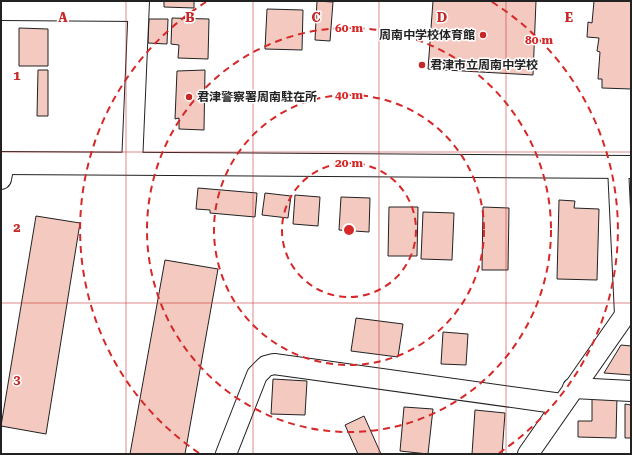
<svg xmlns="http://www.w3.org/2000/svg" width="632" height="455" font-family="'Roboto Serif','Noto Sans JP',serif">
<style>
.building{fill:#f3c9c0;stroke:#222}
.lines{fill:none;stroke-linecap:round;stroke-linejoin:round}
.street-casing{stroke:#222;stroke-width:22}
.secondary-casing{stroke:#222;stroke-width:24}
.street{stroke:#fff;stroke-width:20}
.secondary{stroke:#fff;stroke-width:22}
.grid{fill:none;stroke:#c62828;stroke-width:1;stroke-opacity:0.55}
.ring{fill:none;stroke:#d62828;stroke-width:2;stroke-dasharray:7 5}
.poi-dot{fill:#c62828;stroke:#fff;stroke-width:1.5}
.labels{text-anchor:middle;stroke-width:3;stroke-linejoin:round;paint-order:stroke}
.poi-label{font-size:12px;font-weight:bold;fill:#222;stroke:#fff;text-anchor:start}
.grid-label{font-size:13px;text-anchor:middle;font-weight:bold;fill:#c62828;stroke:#fff;stroke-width:3;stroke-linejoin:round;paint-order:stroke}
.centre{fill:#d62828;stroke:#fff;stroke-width:2}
.ring-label{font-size:12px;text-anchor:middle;font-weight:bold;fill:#d62828;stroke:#fff;stroke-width:3;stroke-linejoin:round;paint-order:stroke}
</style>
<rect width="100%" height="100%" fill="#fff"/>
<g class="building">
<path d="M164 1H194V8L164 7Z"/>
<path d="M317 1 333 2 330 41 315 40Z"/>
<path d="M433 1H536L533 75 428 69Z"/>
<path d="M594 1H631V89L602 88V79H598L600 52 597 51 599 38 587 37 588 22 592 23Z"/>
<path d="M267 9 303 10 302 50 265 49Z"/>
<path d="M172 18 209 19 208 59 178 58 179 45 171 44Z"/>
<path d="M149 19H168L167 44 148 43Z"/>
<path d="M19 28 48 29V66H19Z"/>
<path d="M38 70H48V116H37Z"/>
<path d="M205 70 204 130 179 129V118L175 119 177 71Z"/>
<path d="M198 188 257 193 255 217 210 213V210L196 209Z"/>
<path d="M265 193 291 196 288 218 262 215Z"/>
<path d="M295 195 320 197 318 226 293 224Z"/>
<path d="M341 197 370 198 369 232 339 230Z"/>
<path d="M559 200 575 201 574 208 599 209 597 280 557 279Z"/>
<path d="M389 207H418L417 256H388Z"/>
<path d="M483 207 509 208 508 270H482Z"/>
<path d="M423 212 454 213 452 260 421 259Z"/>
<path d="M36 216 80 223 46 434 1 426Z"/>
<path d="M165 260 218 269 185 454H130Z"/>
<path d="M356 318 403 324 398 357 351 351Z"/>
<path d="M443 332 468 334 466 365 441 364Z"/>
<path d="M621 345 631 346V375L604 373Z"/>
<path d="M273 379 307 381 305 415 271 414Z"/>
<path d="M592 395H617L616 438 578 437V421H592Z"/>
<path d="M625 404 631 405V438H625Z"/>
<path d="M404 407 433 409 428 454 400 451Z"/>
<path d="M475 410 505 413 502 454H472Z"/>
<path d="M364 416 381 454H358L345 425Z"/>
</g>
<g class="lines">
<defs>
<g id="street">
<path d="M1 10 138 11"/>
<path d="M132 164 139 1"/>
<path d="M1 179 4 163"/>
<path d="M573 388 631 391"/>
<path d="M226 454 257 375 266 366 274 364 562 404"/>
<path d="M528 454 625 315 618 167"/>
</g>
<path id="secondary" d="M1 163 631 167"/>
</defs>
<use href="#street" class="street-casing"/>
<use href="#secondary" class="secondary-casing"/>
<use href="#street" class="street"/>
<use href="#secondary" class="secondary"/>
</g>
<path class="grid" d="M126 1V454M253 1V454M379 1V454M506 1V454M1 152H631M1 303H631"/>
<g class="ring">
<circle cx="349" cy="230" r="67"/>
<circle cx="349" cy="230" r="135"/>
<circle cx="349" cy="230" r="202"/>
<path d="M199 453A269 269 0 0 1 206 2M492 2A269 269 0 0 1 499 453"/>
</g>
<g class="poi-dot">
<circle cx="483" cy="35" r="4"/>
<circle cx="422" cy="65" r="4"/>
<circle cx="189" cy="97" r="4"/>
</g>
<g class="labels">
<g class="poi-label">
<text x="475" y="39" text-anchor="end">周南中学校体育館</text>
<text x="430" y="69">君津市立周南中学校</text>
<text x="197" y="101">君津警察署周南駐在所</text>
</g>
</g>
<g class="grid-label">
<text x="63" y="22">A</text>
<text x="190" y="22">B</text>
<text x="316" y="22">C</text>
<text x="442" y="22">D</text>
<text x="569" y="22">E</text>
<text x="17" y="80">1</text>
<text x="17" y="232">2</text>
<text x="17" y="384">3</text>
</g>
<circle cx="349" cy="230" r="6" class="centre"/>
<g class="ring-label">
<text x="349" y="32">60 m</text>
<text x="539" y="44">80 m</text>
<text x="349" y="99">40 m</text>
<text x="349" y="167">20 m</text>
</g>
<rect width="632" height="455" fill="none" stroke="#222222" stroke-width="4"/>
</svg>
